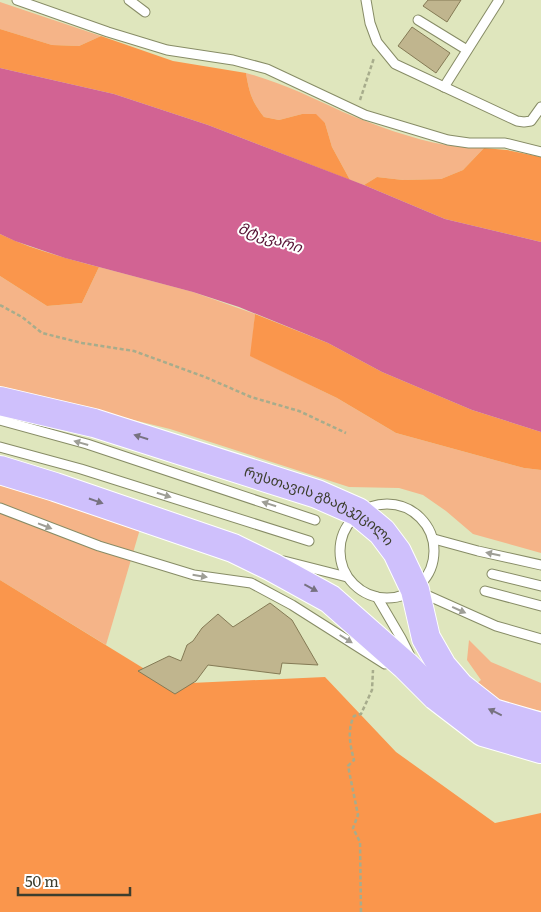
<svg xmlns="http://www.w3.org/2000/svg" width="541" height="912" font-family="Literata,'Noto Sans Georgian',serif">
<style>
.green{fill:#f5b488}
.forest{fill:#fa964c}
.water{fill:#d26393}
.building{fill:#c0b58e;stroke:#847a55}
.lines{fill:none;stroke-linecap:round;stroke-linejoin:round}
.service-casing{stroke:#878c66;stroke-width:11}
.trunk-casing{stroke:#fff;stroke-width:30}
.path{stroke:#a7ac8c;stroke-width:2.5;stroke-dasharray:4 2.5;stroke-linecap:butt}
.service{stroke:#fff;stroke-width:9}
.trunk{stroke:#cfc0fc;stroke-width:28}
.oneway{fill:#777280}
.oneway2{fill:#9e9e96}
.labels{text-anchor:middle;stroke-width:4;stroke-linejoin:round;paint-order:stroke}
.street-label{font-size:14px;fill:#3c3e2e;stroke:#fff}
.water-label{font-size:15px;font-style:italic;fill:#581235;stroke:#fff}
</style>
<rect width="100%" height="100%" fill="#dfe6bd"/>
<g class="green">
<path d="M0 2 101 36 79 46 52 45 0 29Z"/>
<path d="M246 73C280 82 311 97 343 112 374 125 412 139 446 145 458 147 471 147 484 148L463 170 441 179 403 180 377 177 364 185 350 180 332 147 325 123 302 114 279 120 264 117C252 102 249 92 246 73Z"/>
<path d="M99 267 193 292 255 314 251 356 337 398 396 433 524 468 541 470V553L473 534 446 511 423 495 399 488 349 487 170 429 0 387V276L47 306 82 303Z"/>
<path d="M0 484 140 529 106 645 0 580Z"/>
<path d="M469 640 491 662 541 683V711L503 703 475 685 481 680 467 660Z"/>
</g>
<g class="forest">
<path d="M0 29 52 45 79 46 101 36 173 61 246 73C249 92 252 102 264 117L279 120 302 114H316L325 123 332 147 350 180 208 125 114 94 0 68Z"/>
<path d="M484 148 507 150 541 157V242L445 219 364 185 377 177 403 180 441 179 463 170Z"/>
<path d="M0 234C31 249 65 258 99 267L82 303 47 306 0 276Z"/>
<path d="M255 314 328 343 382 372 472 410 541 432V470L524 468 396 433 337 398 250 356Z"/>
<path d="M0 580 169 684 325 677 396 752 495 823 541 813V912H0Z"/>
</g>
<path class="water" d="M0 68 114 94 208 125 364 185 445 219 541 242V432L472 410 382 372 328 343 239 307 193 292 65 258 15 241 0 234Z"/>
<g class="building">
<path d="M428 0H461L447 22 423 6Z"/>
<path d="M412 27 450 53 436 73 398 46Z"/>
<path d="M270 603 292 620 318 665 282 663 280 674 208 665 196 681 175 694 138 671 169 656 181 661 187 645 193 641 202 628 218 614 233 627Z"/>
</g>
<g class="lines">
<defs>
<g id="service">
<path d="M17 0 108 32 167 50 233 60 267 69 365 115 448 140 469 143H505L541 152"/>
<path d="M129 0 145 12"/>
<path d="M366 0 370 23 377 42 395 64 517 121 524 122 531 121 541 107"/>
<path d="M418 20 467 50"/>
<path d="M444 87 499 0"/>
<path d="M0 420 87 444 315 520"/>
<path d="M0 447 81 469 309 541"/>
<circle cx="387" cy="551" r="47"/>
<path d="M0 508 99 546 194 575 251 583 292 605 385 664"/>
<path d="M434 539 478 551 541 565"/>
<path d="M284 561 347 577"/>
<path d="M492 574 541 586"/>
<path d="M485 591 541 606"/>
<path d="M422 593 496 626 541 639"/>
<path d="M377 597 401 638 411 658"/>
</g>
<g id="trunk">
<path id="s1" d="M0 401 94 423 317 494 358 512 382 532 397 552 415 590 426 638 442 666 460 687 493 713 541 727"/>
<path d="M0 470 55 487 233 548 272 567 330 599 406 666 436 696 483 732 541 749"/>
</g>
</defs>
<use href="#service" class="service-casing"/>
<use href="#trunk" class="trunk-casing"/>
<g class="path">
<path d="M360 100 374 58"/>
<path d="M0 305 22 317 42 333 82 343 134 351 205 377 251 397 299 411 346 433"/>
<path d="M361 912 360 842 353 828 358 815 348 766 354 760C350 745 347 730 354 716L361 714 372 690 373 670"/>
</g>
<use href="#service" class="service"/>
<use href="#trunk" class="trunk"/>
</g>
<defs><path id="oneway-solid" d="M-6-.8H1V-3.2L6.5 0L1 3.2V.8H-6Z" transform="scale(1.25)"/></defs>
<g class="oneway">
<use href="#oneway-solid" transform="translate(141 437) rotate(-163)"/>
<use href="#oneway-solid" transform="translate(96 501) rotate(19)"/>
<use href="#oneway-solid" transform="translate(311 588) rotate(28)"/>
<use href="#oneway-solid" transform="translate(495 712) rotate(-154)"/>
</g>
<g class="oneway2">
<use href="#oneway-solid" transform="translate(81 443) rotate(-164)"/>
<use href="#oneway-solid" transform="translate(164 495) rotate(17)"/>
<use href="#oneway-solid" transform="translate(269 504) rotate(-162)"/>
<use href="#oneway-solid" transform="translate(45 526) rotate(21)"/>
<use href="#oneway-solid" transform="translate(493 554) rotate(-168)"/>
<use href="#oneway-solid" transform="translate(200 576) rotate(9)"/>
<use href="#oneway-solid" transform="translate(459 610) rotate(24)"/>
<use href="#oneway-solid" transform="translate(346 639) rotate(32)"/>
</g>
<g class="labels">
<g class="street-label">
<text dy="5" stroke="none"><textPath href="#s1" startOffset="338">რუსთავის გზატკეცილი</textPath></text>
</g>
<g class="water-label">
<text transform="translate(270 238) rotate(18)" y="5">მტკვარი</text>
</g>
</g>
<path d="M18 887v8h112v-8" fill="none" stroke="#3c3e2e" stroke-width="2.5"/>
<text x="25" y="887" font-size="15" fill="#3c3e2e" stroke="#ffffff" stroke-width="4" paint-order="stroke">50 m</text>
</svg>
